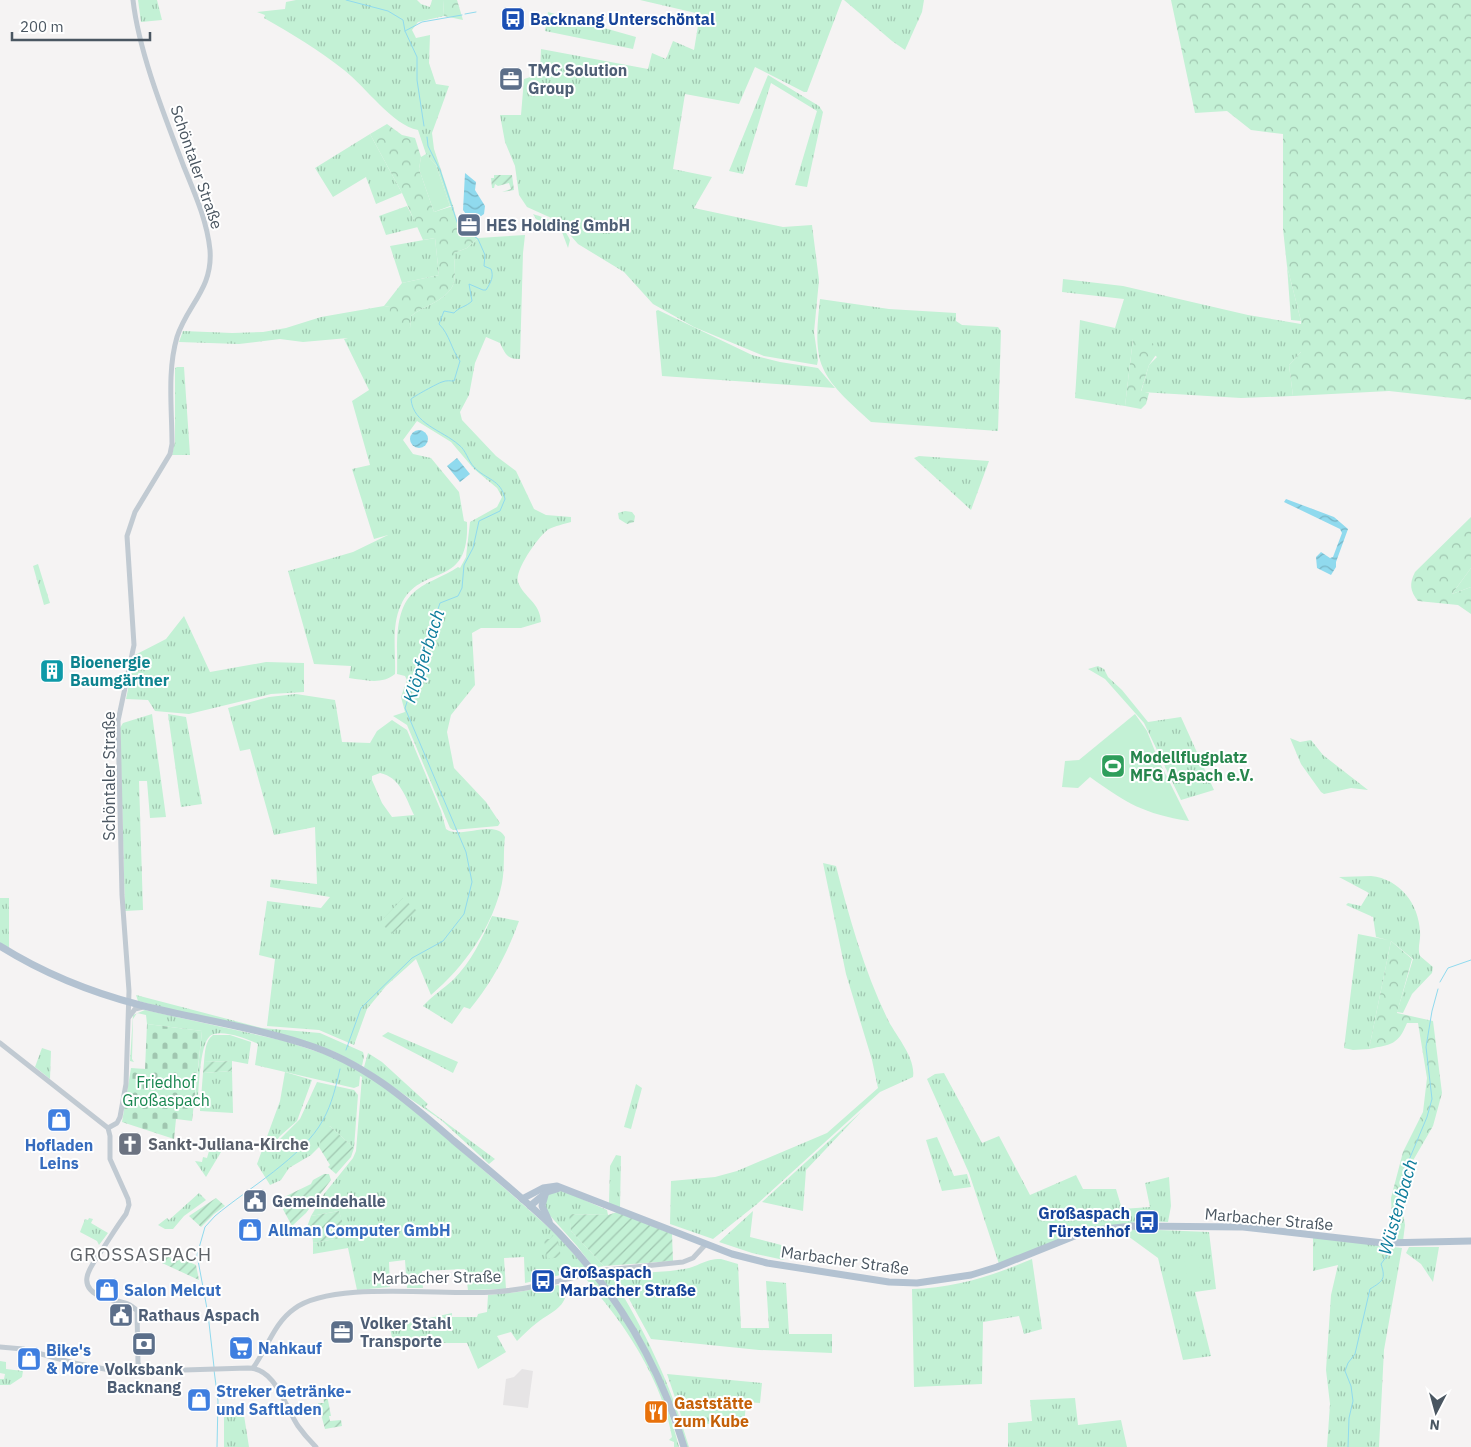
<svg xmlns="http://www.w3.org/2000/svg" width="1471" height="1447" font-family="'IBM Plex Sans',sans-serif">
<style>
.education{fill:#e6e4e5}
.grass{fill:url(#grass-tufts);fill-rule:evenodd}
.forest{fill:url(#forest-crowns)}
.cemetery{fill:url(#cemetery-stones)}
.garden{fill:url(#garden-furrows)}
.pitch{fill:#c3f1d5}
.water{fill:url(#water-waves)}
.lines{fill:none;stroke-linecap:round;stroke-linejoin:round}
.stream{stroke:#90daee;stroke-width:1}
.minor{stroke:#c1cad2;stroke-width:5}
.major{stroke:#b3c2d1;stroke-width:7}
.minor-bridge{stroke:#c1cad2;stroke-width:5}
.labels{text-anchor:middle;stroke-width:4;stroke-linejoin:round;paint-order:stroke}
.transit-label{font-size:16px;font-weight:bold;fill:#164399;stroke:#fff;text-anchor:start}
.service-label{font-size:16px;font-weight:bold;fill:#4e5e75;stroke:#fff;text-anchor:start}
.street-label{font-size:16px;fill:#4a5661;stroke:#fff}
.culture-label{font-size:16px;font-weight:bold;fill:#0d838f;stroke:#fff;text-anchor:start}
.leisure-label{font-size:16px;font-weight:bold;fill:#27864d;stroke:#fff;text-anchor:start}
.park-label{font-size:16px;fill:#17864f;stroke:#fff}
.worship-label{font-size:16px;font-weight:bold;fill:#5b616d;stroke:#fff;text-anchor:start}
.shop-label{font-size:16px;font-weight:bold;fill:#366cbe;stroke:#fff;text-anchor:start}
.food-label{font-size:16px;font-weight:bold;fill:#c56008;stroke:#fff;text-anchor:start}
.water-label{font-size:18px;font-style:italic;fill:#0c7c9b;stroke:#fff}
.quarter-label{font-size:19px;letter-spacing:1px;fill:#5f6368;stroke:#fff}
</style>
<defs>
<pattern id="grass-tufts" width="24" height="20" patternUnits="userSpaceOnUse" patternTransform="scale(1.25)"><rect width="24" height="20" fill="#c3f1d5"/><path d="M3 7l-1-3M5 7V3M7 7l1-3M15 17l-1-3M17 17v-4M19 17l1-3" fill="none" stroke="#a0c6b0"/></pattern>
<pattern id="forest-crowns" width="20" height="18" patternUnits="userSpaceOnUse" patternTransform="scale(1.25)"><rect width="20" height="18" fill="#c3f1d5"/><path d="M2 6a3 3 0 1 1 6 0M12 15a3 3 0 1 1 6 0" fill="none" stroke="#a0c6b0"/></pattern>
<pattern id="cemetery-stones" width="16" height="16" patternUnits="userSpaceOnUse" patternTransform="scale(1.25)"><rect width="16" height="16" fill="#c3f1d5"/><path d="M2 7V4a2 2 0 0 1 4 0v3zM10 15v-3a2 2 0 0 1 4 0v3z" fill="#a0c6b0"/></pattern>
<pattern id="garden-furrows" width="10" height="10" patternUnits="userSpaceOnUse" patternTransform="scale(1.25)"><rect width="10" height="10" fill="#c3f1d5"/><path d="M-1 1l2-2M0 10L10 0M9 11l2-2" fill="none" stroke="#a0c6b0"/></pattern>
<pattern id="water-waves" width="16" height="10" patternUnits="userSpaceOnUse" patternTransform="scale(1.25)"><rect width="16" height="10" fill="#90daee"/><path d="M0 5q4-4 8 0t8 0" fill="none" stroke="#78b4c4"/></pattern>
</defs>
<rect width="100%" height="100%" fill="#f5f3f3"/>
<path class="education" d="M522 1369 533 1371 528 1408 503 1405 506 1379 514 1377Z"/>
<g class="grass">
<path d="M138 0H157L162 20 141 22Z"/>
<path d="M296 0H417L421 4 430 7 432 0H443L444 16 418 22 412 30 416 38 430 35 429 63 436 84 449 86 432 133 434 149 453 206H450L436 165 426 154 418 130C392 125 366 87 344 70 319 50 292 34 264 18L265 15 257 12 285 9 286 2Z"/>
<path d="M640 0H842L807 92H804L755 67 739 104 685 94 673 169 712 177 694 208 783 227 812 225 819 280 814 332 818 360 817 365 764 356 694 327 653 304 624 272 578 244 558 221 527 207 519 195 515 166 505 142 500 115H521L524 79 540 74 541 49 648 69 652 53 666 59 673 41 694 50 700 14Z"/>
<path d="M844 0H924L922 12 905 50 892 41Z"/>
<path d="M548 12 636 37 633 49 545 31Z"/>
<path d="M768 75 819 106 823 112 807 187 795 185 817 111 771 83 743 174 729 171Z"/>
<path d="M370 134 402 193 376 204 366 177 333 197 315 168Z"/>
<path d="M407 206 418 227 386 235 379 216Z"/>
<path d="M533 214C548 219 563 223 570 240L568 248 562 232 536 219Z"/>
<path d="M525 235 523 253 520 359C507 360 505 353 500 343L486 337 475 363 469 395 460 412 462 420 496 456 516 471 534 509 546 515 571 517V522C564 524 555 526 549 529 539 535 514 571 518 582 524 598 540 602 541 622L521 628H481L472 633 475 685 451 715 447 732 454 768 486 802 500 823 498 826 453 830 450 828 407 725 393 716 405 712 401 697 407 680 405 676 397 674C398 650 393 615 411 595 423 582 444 577 458 567L460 568 466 557 470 522 497 507 502 497 497 488 474 469 451 442 417 421 403 440 413 454 431 458 459 492 464 521 467 522C470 591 421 562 401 605 391 626 396 652 395 674 382 685 365 680 349 678L351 666 314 664 288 571 353 552 388 535 374 539 352 469 370 465 352 401 369 390 344 339 348 338 303 342 280 339 239 344 179 342 183 331 232 333 263 332 286 328 321 317 384 306 390 307 410 328 411 316C424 306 450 299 454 282 456 273 454 262 454 253L467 248 478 238Z"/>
<path d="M435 238 439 275 402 283 390 246Z"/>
<path d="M1287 266 1301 321 1291 320Z"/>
<path d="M1063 279 1123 286 1248 315 1301 324V352L1289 365 1293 396 1241 398 1141 392 1149 365 1157 357 1133 339 1125 406 1075 398 1080 320 1115 328 1124 299 1062 292Z"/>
<path d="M820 299 889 309 956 313V321L962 325 998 327 1001 331 998 431 871 422C855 407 832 389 823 368 814 349 818 319 820 299Z"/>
<path d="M658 310 752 355 780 362 818 368 835 388 662 376 656 311Z"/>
<path d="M177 367H184L190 455H172L175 442V368Z"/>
<path d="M919 456 989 461 971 510 914 458Z"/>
<path d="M38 564 50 603 44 605 33 566Z"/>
<path d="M1471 568V587L1452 594Z"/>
<path d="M184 616 210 672 266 662 304 663V692L271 694 189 714 155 711 148 700 126 699 135 655 166 639Z"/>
<path d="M1098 666 1104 669 1108 677 1122 690 1148 722 1181 717 1214 790 1181 800 1144 723 1105 679 1088 669Z"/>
<path d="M296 694 335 700 342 742 370 743 377 731 392 720 407 730 441 811 446 829C459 840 496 818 505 837 503 852 505 868 502 883 493 927 464 967 431 995L416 959 386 986 367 1009 354 1045 319 1030 267 1026 275 959 259 955 267 901 321 908 330 897 270 887 271 879 317 884 315 827 274 835 250 749 240 751 228 708 269 697ZM380 773C400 777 406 798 414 815L392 817 382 803 372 780V776Z"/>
<path d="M152 714 166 817 150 818 147 781H139L143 910 125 911 120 728 123 723Z"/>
<path d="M168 714 186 717 202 804 181 807Z"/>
<path d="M1290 738 1300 742 1311 740 1323 755 1368 790 1351 788 1324 794 1321 792 1301 764Z"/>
<path d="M823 863 836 866C849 917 864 970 887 1018 895 1035 916 1057 913 1077L880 1092 757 1204 713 1239 670 1224 671 1181 715 1177 737 1171 827 1133 878 1088 872 1060 846 974Z"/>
<path d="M1371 876C1400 879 1419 904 1420 932 1421 940 1417 948 1420 956L1433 967 1432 973 1412 994 1403 1013 1397 1012 1413 959 1391 941 1369 1049 1353 1050 1344 1048 1358 934 1388 940 1376 937 1373 917 1346 905 1348 903 1361 906 1369 893 1339 877Z"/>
<path d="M0 898H9V948L0 943Z"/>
<path d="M492 916 519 921C507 954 492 982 470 1009L464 1007 452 1024 423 1006C432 996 443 989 453 980 471 962 482 939 492 916Z"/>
<path d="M136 995 262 1028 320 1033 363 1052 364 1056 362 1066 333 1051 138 1001Z"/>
<path d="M145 1010 285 1041 333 1057 366 1074 402 1100 510 1193 557 1235 587 1269 525 1283 524 1257 504 1258 506 1289 468 1290 465 1269 422 1271 423 1288H407L405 1260 389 1262 390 1287 357 1290 348 1248 313 1254V1243L346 1237 339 1211 311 1216 324 1194 353 1158 356 1151 362 1077 360 1076 359 1086 354 1088 255 1065 258 1044C249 1039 219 1028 210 1036 199 1045 199 1093 197 1108H194L202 1031 147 1024 146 1015 137 1013 133 1019 132 1059 134 1062 130 1061 133 1015Z"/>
<path d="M388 1032 458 1062 453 1073 382 1036Z"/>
<path d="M213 1035H230L251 1042 248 1064 232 1061 204 1062C205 1052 205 1041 213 1035Z"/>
<path d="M42 1048 51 1051 50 1079 35 1067Z"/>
<path d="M368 1053 382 1062 428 1104 425 1107 495 1159 489 1164 441 1120 364 1067Z"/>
<path d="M232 1071 233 1113 200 1111 203 1073Z"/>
<path d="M285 1072 312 1080 297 1121 280 1136 270 1149 300 1119 317 1082 354 1090 358 1095 354 1148 330 1126 319 1147 311 1155 289 1168 281 1180 270 1185 257 1164 280 1101Z"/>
<path d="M944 1073 982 1143 999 1136 1030 1195 1076 1175 1083 1189H1116L1122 1209 1150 1207 1145 1183 1169 1177 1171 1206 1168 1222 1144 1221 1087 1229 999 1264 969 1173 927 1079 935 1074Z"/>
<path d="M636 1084 642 1088 631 1129 624 1127Z"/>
<path d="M861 1112 806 1170 803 1211 762 1202Z"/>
<path d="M937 1137 954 1176 967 1174 971 1187 942 1191 926 1140Z"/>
<path d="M214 1149 221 1152 206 1177 195 1161 202 1162 203 1157 207 1158 209 1151 212 1152Z"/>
<path d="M616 1155 621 1156 620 1208 609 1203 610 1166Z"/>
<path d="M557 1190 566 1192 607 1210 608 1215 570 1214 571 1231 604 1266 594 1268 577 1246 545 1210 546 1196Z"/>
<path d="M199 1193 206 1200 184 1216 173 1229H165L158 1225 167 1218 169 1220Z"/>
<path d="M753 1211 750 1237 785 1246 784 1260 752 1253 719 1242Z"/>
<path d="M89 1218 93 1219 91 1223 108 1233 99 1245 97 1241 80 1232 85 1219 88 1220Z"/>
<path d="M1133 1229 1209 1232 1216 1289 1195 1292 1211 1356 1183 1360 1158 1258 1121 1231Z"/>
<path d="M1313 1237 1402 1248 1384 1350 1379 1447H1327L1330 1404 1326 1370 1331 1295 1338 1265 1313 1271Z"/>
<path d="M1409 1247H1439L1433 1282 1421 1264 1406 1253Z"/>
<path d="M721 1259 738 1264 741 1328H769L766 1281 786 1283 789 1334H832V1353L759 1350 651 1339 617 1277 618 1274C640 1272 662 1273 684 1269 699 1267 703 1259 721 1259Z"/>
<path d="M1032 1259 1042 1329 1024 1334 1019 1316 983 1322 982 1384 914 1387 912 1289C955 1288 992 1276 1032 1259Z"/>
<path d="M611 1275C646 1333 670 1382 689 1447H686C666 1385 640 1329 601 1277Z"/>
<path d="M595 1278C634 1327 664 1387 679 1447H674V1442L669 1440 672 1437C665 1394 639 1347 613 1313 605 1302 595 1291 587 1280Z"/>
<path d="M558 1285 567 1291C564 1309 551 1312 538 1322 530 1328 524 1334 517 1341L511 1332 497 1336 506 1352 478 1369 467 1343H425L394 1349 390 1327 452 1313V1317H477L478 1314 487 1312 488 1295 518 1292Z"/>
<path d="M0 1361 6 1362V1369L23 1371 22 1377 10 1385H0V1379H4L5 1374 0 1373Z"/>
<path d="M667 1374 762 1383 760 1403 746 1402 744 1428 683 1421Z"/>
<path d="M1075 1398 1078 1425 1121 1420 1127 1447H1008V1423L1032 1421 1030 1400Z"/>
<path d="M224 1409H243L249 1447H224Z"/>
</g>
<g class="forest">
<path d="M443 0H457L463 20 444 16Z"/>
<path d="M1171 0H1471V400L1389 391 1293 396 1289 365 1301 352V321L1287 266 1283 229V134L1251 130 1227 111 1195 113Z"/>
<path d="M387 124 402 135 415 138 421 157 419 169 434 212 453 206 458 224 478 238 467 248 454 253C454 262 456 273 454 282 450 299 424 306 411 316L410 328 389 323 390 307 384 306 402 283 439 275 435 238 423 240 402 193 370 134Z"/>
<path d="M1133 339H1147L1160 349 1149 365 1141 391 1149 393 1146 404 1141 409 1125 406Z"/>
<path d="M625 511 632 512 635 516 634 522 627 524 619 519 618 513Z"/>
<path d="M1471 517V568L1452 594 1471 587V614L1458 605 1418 601C1410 591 1409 584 1415 572Z"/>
<path d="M1391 941 1412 959 1397 1013 1433 1021 1442 1093 1433 1126 1411 1164 1401 1201 1405 1225 1403 1241H1389L1392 1219 1391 1198 1403 1152 1423 1112 1427 1078 1418 1023H1407C1398 1045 1392 1044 1369 1049Z"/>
</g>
<path class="cemetery" d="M147 1024 202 1031 192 1121 176 1119 174 1139 122 1122 131 1068 145 1069Z"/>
<g class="garden">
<path d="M494 175H512L514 190 502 192 511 189 509 183 498 186 495 184 494 188H492L491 178H494Z"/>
<path d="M403 898 417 911 392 934 380 922Z"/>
<path d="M232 1061V1071L203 1073 204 1062Z"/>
<path d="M330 1126 354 1148 351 1157 336 1174 328 1167 330 1165 319 1147 323 1132Z"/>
<path d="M324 1174H329L331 1180 306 1213 292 1226 278 1200 311 1184 313 1180Z"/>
<path d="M216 1198 225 1206 214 1214 201 1227 189 1216Z"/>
<path d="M339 1211 347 1237 313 1243 312 1229 307 1227 311 1216Z"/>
<path d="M617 1212 672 1234 673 1261 604 1266 571 1231 569 1214 608 1215Z"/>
<path d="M553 1235 558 1241 561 1257 547 1259 544 1239H550Z"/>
<path d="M162 1254 178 1261 180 1258 196 1265 199 1280 162 1263Z"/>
<path d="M323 1395H327L331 1416H329L330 1421 341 1420 342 1426 325 1429 318 1403H324Z"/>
</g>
<g class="pitch">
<path d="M426 154 436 165 450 206 434 212 419 169 421 157Z"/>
<path d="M1135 714 1147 731 1158 759 1189 821C1144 814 1126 803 1090 777L1078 788 1062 787 1065 761 1079 760Z"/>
<path d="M1198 1255 1202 1284 1188 1286 1184 1257Z"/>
</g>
<g class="water">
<path d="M465 173 476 182 475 190 485 206 484 214 477 219 474 215 472 216V218L468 217 463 210Z"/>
<circle cx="419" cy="439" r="9"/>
<path d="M457 458 470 474 460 482 447 466Z"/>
<path d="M1286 499 1334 517 1348 529 1336 562V567L1331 575 1317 568 1316 557 1321 552 1330 558 1333 557 1342 533 1340 529 1284 502Z"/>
</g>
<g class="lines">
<g class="stream">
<path d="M346 0 388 11 403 20 405 31 417 57V80L424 126"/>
<path d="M465 14 476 12"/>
<path d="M405 31 422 22 462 15"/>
<path d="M1440 982 1448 968 1471 960"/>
<path d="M346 1050 361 1008 412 958 443 941 464 914 472 882 466 852 405 708 440 603 458 596 462 588 464 565 473 548 479 521 500 511 505 499C501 479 486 480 474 467 468 461 466 450 459 445 442 430 413 424 411 399 413 397 438 383 442 382 446 380 451 381 454 381L460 361C451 349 450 335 439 324L444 311 454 313C459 307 466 307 472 301L469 284 483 290H486C491 282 494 277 491 269L484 266 485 255 478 239 458 225 440 170 428 146 427 137"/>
<path d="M1392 1241 1398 1196 1409 1160 1427 1117 1432 1099 1426 1047 1432 1011 1438 989"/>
<path d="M214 1367 208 1314 197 1255 205 1227 215 1216C247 1189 303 1157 323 1120 332 1104 336 1086 340 1069"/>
<path d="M214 1370 218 1401 217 1447"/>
<path d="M1348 1447 1349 1418 1353 1401 1351 1386 1345 1371 1348 1363 1355 1354 1370 1289C1383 1281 1386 1279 1381 1264L1389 1253 1391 1245"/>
</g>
<g class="minor">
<path d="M129 1017 135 1009 143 1007"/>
<path d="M0 1043 108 1128 110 1136V1159L128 1199 129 1205 126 1214C117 1226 110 1238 102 1250 91 1266 74 1286 102 1297 114 1302 128 1300 137 1311L138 1363 141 1371"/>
<path d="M108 1128 117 1123 120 1117 126 1084 129 991 122 895 118 721 134 645 127 536 135 512 170 454 172 444C172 409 167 371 177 337 187 305 213 289 210 250 207 221 195 194 184 167 165 117 139 53 133 0"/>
<path d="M606 1270 683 1262 693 1258 706 1244"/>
<path d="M0 1347 23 1349 74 1363 120 1372 248 1368C276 1368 285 1407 298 1426 303 1433 309 1440 316 1447"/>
<path d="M253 1368C267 1349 274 1323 294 1309 332 1280 444 1296 493 1292 524 1290 554 1283 583 1275"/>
</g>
<g class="major">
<path d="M0 946C43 973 90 992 140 1005 194 1019 251 1026 305 1044 364 1062 409 1102 454 1141 490 1171 526 1200 559 1233 617 1293 660 1366 684 1447"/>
<path d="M545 1195 542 1206 549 1221"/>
<path d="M522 1199 543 1188 557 1186 732 1254 767 1263 889 1282 917 1283 971 1275 997 1267 1087 1231 1132 1226 1243 1227 1383 1243 1471 1241"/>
<path d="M530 1206 547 1192 557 1189"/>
</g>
<path class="minor-bridge" d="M583 1275 606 1270"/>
</g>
<defs>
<symbol id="bus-square" viewBox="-11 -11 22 22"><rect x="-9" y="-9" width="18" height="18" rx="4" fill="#1a4fb4" stroke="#fff"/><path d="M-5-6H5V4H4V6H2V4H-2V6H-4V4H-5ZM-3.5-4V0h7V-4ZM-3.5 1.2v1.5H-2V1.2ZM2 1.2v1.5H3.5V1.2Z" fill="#fff"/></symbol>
<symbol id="office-square" viewBox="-11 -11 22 22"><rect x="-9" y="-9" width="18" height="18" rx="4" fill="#5c6f8a" stroke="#fff"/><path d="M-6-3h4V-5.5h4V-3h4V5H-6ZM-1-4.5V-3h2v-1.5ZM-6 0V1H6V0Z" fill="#fff"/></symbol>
<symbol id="building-square" viewBox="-11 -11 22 22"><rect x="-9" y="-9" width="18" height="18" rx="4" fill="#0f9aa8" stroke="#fff"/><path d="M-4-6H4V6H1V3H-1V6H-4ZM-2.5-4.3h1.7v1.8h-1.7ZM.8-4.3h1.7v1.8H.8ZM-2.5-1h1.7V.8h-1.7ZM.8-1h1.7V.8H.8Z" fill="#fff"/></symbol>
<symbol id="stadium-square" viewBox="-11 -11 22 22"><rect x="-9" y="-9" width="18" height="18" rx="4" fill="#2e9e5b" stroke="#fff"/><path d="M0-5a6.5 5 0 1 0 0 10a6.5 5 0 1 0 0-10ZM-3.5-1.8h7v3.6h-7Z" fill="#fff"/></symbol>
<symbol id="shop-square" viewBox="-11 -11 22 22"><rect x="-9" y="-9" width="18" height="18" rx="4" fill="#3f7fe0" stroke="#fff"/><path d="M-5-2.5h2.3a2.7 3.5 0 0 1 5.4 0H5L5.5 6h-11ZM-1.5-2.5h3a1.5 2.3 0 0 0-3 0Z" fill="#fff"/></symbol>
<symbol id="church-square" viewBox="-11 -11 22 22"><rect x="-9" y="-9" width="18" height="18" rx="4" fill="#6b7280" stroke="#fff"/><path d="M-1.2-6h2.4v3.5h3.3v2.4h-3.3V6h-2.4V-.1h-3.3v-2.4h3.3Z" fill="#fff"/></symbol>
<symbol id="civic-square" viewBox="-11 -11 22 22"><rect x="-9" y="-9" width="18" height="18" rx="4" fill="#5c6f8a" stroke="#fff"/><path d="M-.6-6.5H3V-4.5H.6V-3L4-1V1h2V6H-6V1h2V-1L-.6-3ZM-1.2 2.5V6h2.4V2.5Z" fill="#fff"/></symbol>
<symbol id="bank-square" viewBox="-11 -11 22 22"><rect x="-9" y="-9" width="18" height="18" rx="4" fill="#5c6f8a" stroke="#fff"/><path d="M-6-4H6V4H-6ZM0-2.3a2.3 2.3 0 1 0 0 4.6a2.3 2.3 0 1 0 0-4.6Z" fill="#fff"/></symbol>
<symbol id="supermarket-square" viewBox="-11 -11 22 22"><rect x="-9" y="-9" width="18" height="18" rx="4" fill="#3f7fe0" stroke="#fff"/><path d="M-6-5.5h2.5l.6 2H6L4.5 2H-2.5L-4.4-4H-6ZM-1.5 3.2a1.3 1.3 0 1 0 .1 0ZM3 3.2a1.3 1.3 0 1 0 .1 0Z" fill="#fff"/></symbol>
<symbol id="restaurant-square" viewBox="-11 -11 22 22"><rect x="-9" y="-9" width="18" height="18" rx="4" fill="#e8710a" stroke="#fff"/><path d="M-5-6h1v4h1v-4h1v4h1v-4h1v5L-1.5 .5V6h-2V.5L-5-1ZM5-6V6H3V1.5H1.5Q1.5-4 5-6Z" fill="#fff"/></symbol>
</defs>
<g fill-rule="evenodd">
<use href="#bus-square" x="499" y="5" width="28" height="28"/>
<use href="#office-square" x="497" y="65" width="28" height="28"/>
<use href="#office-square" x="455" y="211" width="28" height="28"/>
<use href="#building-square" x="38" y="657" width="28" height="28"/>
<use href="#stadium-square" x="1099" y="752" width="28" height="28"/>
<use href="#shop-square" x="45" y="1106" width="28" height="28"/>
<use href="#church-square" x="116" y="1130" width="28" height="28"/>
<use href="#civic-square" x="241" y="1187" width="28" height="28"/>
<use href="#bus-square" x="1133" y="1208" width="28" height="28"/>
<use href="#shop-square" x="236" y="1216" width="28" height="28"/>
<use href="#bus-square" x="529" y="1267" width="28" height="28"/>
<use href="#shop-square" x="93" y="1276" width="28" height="28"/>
<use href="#civic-square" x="107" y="1301" width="28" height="28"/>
<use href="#office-square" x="328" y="1318" width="28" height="28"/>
<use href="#bank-square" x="130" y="1330" width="28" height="28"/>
<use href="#supermarket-square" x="227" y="1334" width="28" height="28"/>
<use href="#shop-square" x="15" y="1345" width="28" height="28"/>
<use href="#shop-square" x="185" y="1386" width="28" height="28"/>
<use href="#restaurant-square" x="642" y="1398" width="28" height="28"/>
</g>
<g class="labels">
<g class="transit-label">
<text x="530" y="25">Backnang Unterschöntal</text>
<text x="1130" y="1219" text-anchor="end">Großaspach<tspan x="1130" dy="18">Fürstenhof</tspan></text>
<text x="560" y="1278">Großaspach<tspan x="560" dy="18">Marbacher Straße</tspan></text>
</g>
<g class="service-label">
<text x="528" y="76">TMC Solution<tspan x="528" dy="18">Group</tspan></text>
<text x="486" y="231">HES Holding GmbH</text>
<text x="272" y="1207">Gemeindehalle</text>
<text x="138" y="1321">Rathaus Aspach</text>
<text x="360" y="1329">Volker Stahl<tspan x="360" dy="18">Transporte</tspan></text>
<text x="144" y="1375" text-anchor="middle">Volksbank<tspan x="144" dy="18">Backnang</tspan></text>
</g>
<g class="street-label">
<text transform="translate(197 167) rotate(71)" y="6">Schöntaler Straße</text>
<text transform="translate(109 776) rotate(-90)" y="6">Schöntaler Straße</text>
<text transform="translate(1269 1219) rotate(5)" y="6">Marbacher Straße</text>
<text transform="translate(845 1260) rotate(8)" y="6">Marbacher Straße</text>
<text transform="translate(437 1277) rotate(-1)" y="6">Marbacher Straße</text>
</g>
<g class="culture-label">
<text x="70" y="668">Bioenergie<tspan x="70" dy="18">Baumgärtner</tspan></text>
</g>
<g class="leisure-label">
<text x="1130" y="763">Modellflugplatz<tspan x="1130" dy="18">MFG Aspach e.V.</tspan></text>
</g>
<g class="park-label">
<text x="166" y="1088">Friedhof<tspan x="166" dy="18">Großaspach</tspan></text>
</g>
<g class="worship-label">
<text x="148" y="1150">Sankt-Juliana-Kirche</text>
</g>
<g class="shop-label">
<text x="59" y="1151" text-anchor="middle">Hofladen<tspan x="59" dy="18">Leins</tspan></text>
<text x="268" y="1236">Allman Computer GmbH</text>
<text x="124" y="1296">Salon Melcut</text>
<text x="258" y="1354">Nahkauf</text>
<text x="46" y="1356">Bike's<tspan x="46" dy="18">&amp; More</tspan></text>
<text x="216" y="1397">Streker Getränke-<tspan x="216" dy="18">und Saftladen</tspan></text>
</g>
<g class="food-label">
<text x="674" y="1409">Gaststätte<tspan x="674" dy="18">zum Kube</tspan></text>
</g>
<g class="water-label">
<text transform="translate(424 656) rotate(-72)" y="6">Klöpferbach</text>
<text transform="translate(1398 1207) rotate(-74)" y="6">Wüstenbach</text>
</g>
<g class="quarter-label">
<text x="141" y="1261">GROSSASPACH</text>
</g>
</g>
<g transform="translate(1436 1412) rotate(186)" stroke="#ffffff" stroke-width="4" paint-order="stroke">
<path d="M0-4L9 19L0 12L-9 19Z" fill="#4a5661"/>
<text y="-8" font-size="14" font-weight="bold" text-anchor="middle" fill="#4a5661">N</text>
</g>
<path d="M12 32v8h138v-8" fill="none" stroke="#4a5661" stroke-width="2.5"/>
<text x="20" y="32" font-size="15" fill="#4a5661" stroke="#ffffff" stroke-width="4" paint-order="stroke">200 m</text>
</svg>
